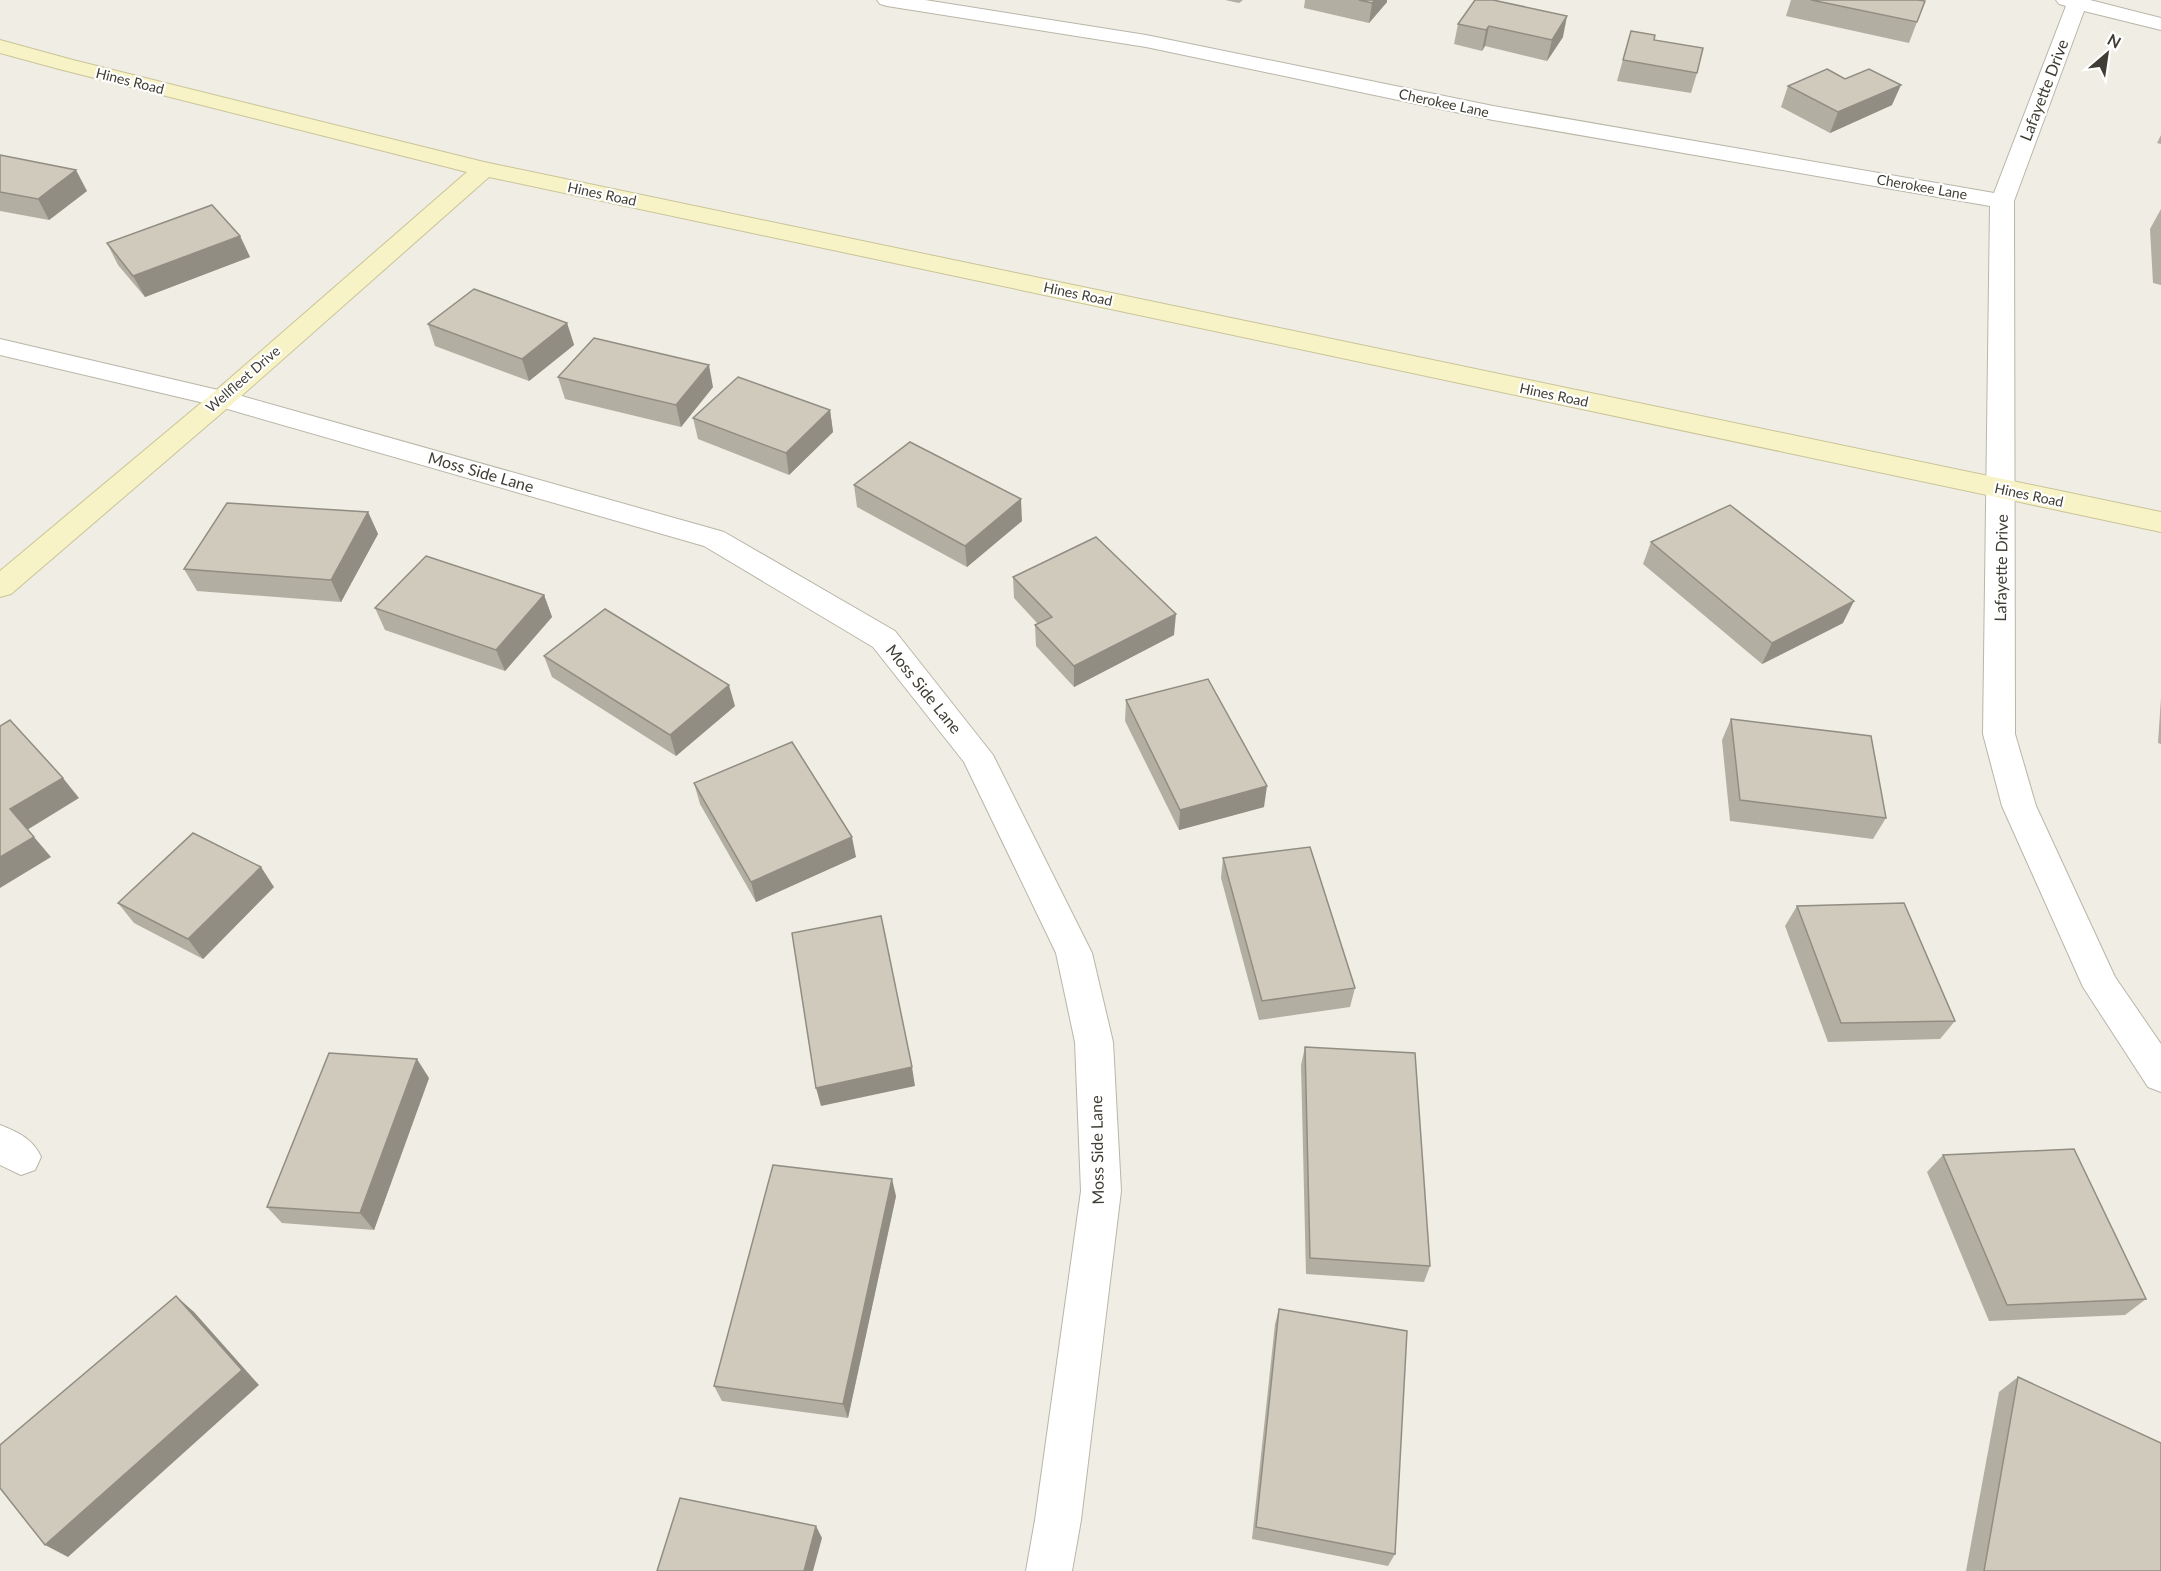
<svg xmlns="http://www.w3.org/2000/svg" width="2161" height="1571" font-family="Lato,sans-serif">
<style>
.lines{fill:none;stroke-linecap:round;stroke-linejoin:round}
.street-casing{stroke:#b9b6a8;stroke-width:2}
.secondary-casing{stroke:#cac498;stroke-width:2}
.street{fill:#fff;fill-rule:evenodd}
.secondary{fill:#f7f3c6;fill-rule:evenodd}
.wall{fill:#b2aea1}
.shaded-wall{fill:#918d83}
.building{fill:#cfcabb;stroke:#918d83;stroke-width:1.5}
.labels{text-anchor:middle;stroke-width:4.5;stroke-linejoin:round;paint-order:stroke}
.far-street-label{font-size:14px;fill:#403e34;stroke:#fff}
.street-label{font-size:16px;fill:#403e34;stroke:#fff}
</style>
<rect width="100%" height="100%" fill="#efede4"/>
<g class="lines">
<defs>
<g id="street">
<path d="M877 0H925L1146 35 1493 106 1994 193 2066 6 2059 4 2056 0H2090L2161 18V30L2084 11 2014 201 2015 734 2036 806 2115 977 2161 1044V1092L2148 1087 2083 987 2002 806 1983 734 1990 206 1493 120 1146 47 887 6 880 4Z"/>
<path d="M0 339 231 393 724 532 895 631 993 755 1092 953 1113 1042 1121 1191 1081 1520 1072 1571H1026L1035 1520 1081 1191 1075 1042 1056 953 964 762 873 647 704 546 217 406 0 355Z"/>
<path d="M0 1125C18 1132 33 1139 41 1157L35 1170 21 1175 0 1165Z"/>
</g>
<path id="secondary" d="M0 40 73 60 484 162 2161 512V532L489 177 231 405 11 594 0 597V571L213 393 467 172 59 69 0 53Z"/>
</defs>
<use href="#street" class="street-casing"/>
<use href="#secondary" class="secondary-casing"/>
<use href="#street" class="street"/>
<use href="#secondary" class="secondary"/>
</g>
<g class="wall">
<path d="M1225 0H1243L1239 3Z"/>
<path d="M1305 0H1387V2L1369 23 1304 8Z"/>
<path d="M1475 0 1563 37 1547 61 1485 46 1482 51 1454 44 1458 24Z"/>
<path d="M1791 0H1918L1925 1 1909 43 1786 16Z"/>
<path d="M1631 31 1654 40 1697 73 1691 93 1617 81Z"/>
<path d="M1788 86 1892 105 1830 133 1781 107Z"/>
<path d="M2161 135V144L2157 143Z"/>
<path d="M0 155 87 191 49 220 0 211Z"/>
<path d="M2161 209V285L2153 283 2150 229Z"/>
<path d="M240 236 250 257 145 297 118 265 107 243Z"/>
<path d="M567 323 574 345 529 381 435 346 428 324Z"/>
<path d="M558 377 713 387 681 427 565 399Z"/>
<path d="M830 410 833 432 789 475 698 439 693 418Z"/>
<path d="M854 485 1022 521 967 567 857 507Z"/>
<path d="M368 512 378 534 341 602 197 591 184 569Z"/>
<path d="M1651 542 1843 623 1762 664 1643 564Z"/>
<path d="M1013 577 1174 635 1074 687 1036 646 1035 625 1038 624 1014 598Z"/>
<path d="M544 595 552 617 505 671 385 630 375 608Z"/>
<path d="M544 656 735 706 676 756 552 677Z"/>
<path d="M2161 698V744L2158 743Z"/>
<path d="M1126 700 1264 807 1179 830 1125 721Z"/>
<path d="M1731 719 1886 818 1873 839 1730 821 1722 740Z"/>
<path d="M694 783 856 857 756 902 700 804Z"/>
<path d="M1223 858 1355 988 1350 1007 1259 1020 1221 878Z"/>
<path d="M274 887 203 959 134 923 118 903Z"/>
<path d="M1797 906 1955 1021 1940 1039 1828 1042 1785 926Z"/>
<path d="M1305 1047 1430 1266 1424 1282 1306 1274 1301 1065Z"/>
<path d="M429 1078 374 1230 282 1223 267 1207Z"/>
<path d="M1943 1155 2146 1299 2125 1315 1989 1321 1927 1172Z"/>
<path d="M896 1196 848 1418 722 1401 714 1386Z"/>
<path d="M1279 1309 1395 1554 1388 1566 1252 1539 1275 1324Z"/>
<path d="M2018 1377 2161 1571H1966L1999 1392Z"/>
</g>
<g class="shaded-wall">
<path d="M1375 0H1387V2L1369 23 1372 3Z"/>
<path d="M1567 16 1563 37 1547 61 1552 40Z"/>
<path d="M1489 26 1485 46 1482 51 1486 30Z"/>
<path d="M1901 85 1892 105 1830 133 1838 112Z"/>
<path d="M76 170 87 191 49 220 38 199Z"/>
<path d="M240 236 250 257 145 297 133 276Z"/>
<path d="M567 323 574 345 529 381 522 359Z"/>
<path d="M709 365 713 387 681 427 676 405Z"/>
<path d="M830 410 833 432 789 475 786 453Z"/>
<path d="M1021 499 1022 521 967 567 965 546Z"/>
<path d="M368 512 378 534 341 602 331 580Z"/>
<path d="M544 595 552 617 505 671 496 650Z"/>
<path d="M1854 601 1843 623 1762 664 1772 643Z"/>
<path d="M1176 614 1174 635 1074 687V666Z"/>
<path d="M729 685 735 706 676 756 670 735Z"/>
<path d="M63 778 79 798 27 830 10 809Z"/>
<path d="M1267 786 1264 807 1179 830 1180 810Z"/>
<path d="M34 837 51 857 0 888V857Z"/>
<path d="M852 837 856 857 756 902 751 882Z"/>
<path d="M261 867 274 887 203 959 188 939Z"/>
<path d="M417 1059 429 1078 374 1230 360 1213Z"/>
<path d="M912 1067 915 1086 821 1106 816 1088Z"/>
<path d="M892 1179 896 1196 848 1418 843 1404Z"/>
<path d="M176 1296 194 1312 259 1385 68 1557 45 1545Z"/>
<path d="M816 1526 822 1538 813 1571H804Z"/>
</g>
<g class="building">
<path d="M1359 0H1375L1372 3Z"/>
<path d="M1475 0H1493L1567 16 1552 40 1489 26 1486 30 1458 24Z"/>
<path d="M1811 0H1918L1925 1 1917 22Z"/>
<path d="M1631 31 1655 35 1654 40 1703 48 1697 73 1623 60Z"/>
<path d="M1827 69 1845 79 1869 69 1901 85 1838 112 1788 86Z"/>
<path d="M0 155 76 170 38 199 0 192Z"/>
<path d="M212 205 240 236 133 276 107 243Z"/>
<path d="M474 289 567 323 522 359 428 324Z"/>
<path d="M594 338 709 365 676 405 558 377Z"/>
<path d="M738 377 830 410 786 453 693 418Z"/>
<path d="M910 442 1021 499 965 546 854 485Z"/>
<path d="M227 503 368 512 331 580 184 569Z"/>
<path d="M1730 505 1854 601 1772 643 1651 542Z"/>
<path d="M1096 537 1176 614 1074 666 1035 625 1052 617 1013 577Z"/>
<path d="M426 556 544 595 496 650 375 608Z"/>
<path d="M605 609 729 685 670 735 544 656Z"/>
<path d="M1208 679 1267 786 1180 810 1126 700Z"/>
<path d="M1731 719 1871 736 1886 818 1740 800Z"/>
<path d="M10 720 63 778 10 809 34 837 0 857V726Z"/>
<path d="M792 742 852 837 751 882 694 783Z"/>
<path d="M193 833 261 867 188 939 118 903Z"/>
<path d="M1310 847 1355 988 1262 1001 1223 858Z"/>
<path d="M1904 903 1955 1021 1841 1023 1797 906Z"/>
<path d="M881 916 912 1067 816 1088 792 933Z"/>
<path d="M1305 1047 1415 1053 1430 1266 1310 1258Z"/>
<path d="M329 1053 417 1059 360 1213 267 1207Z"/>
<path d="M2074 1149 2146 1299 2007 1305 1943 1155Z"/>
<path d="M773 1165 892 1179 843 1404 714 1386Z"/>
<path d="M176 1296 242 1370 45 1545 0 1488V1445Z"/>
<path d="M1279 1309 1407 1331 1395 1554 1256 1527Z"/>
<path d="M2018 1377 2161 1443V1571H1984Z"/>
<path d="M680 1498 816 1526 804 1571H657Z"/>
</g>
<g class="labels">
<g class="far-street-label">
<text transform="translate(130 81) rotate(14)" y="5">Hines Road</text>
<text transform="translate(1444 103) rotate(12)" y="5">Cherokee Lane</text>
<text transform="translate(1922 187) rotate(10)" y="5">Cherokee Lane</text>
<text transform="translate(602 194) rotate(12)" y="5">Hines Road</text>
<text transform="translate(1078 294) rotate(12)" y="5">Hines Road</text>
<text transform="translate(243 379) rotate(-41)" y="5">Wellfleet Drive</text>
<text transform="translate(1554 395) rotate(12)" y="5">Hines Road</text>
<text transform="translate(2029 495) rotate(12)" y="5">Hines Road</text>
</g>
<g class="street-label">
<text transform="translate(2044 90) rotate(-69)" y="6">Lafayette Drive</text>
<text transform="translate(481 472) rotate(16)" y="6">Moss Side Lane</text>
<text transform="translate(2001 568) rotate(-89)" y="6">Lafayette Drive</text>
<text transform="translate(924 689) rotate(51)" y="6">Moss Side Lane</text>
<text transform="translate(1097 1150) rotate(-91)" y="6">Moss Side Lane</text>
</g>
</g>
<g transform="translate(2107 54) rotate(29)" stroke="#ffffff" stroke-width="4.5" paint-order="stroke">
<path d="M0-4.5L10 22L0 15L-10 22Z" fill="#403e34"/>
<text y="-9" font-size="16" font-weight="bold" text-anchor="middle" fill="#403e34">N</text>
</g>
</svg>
